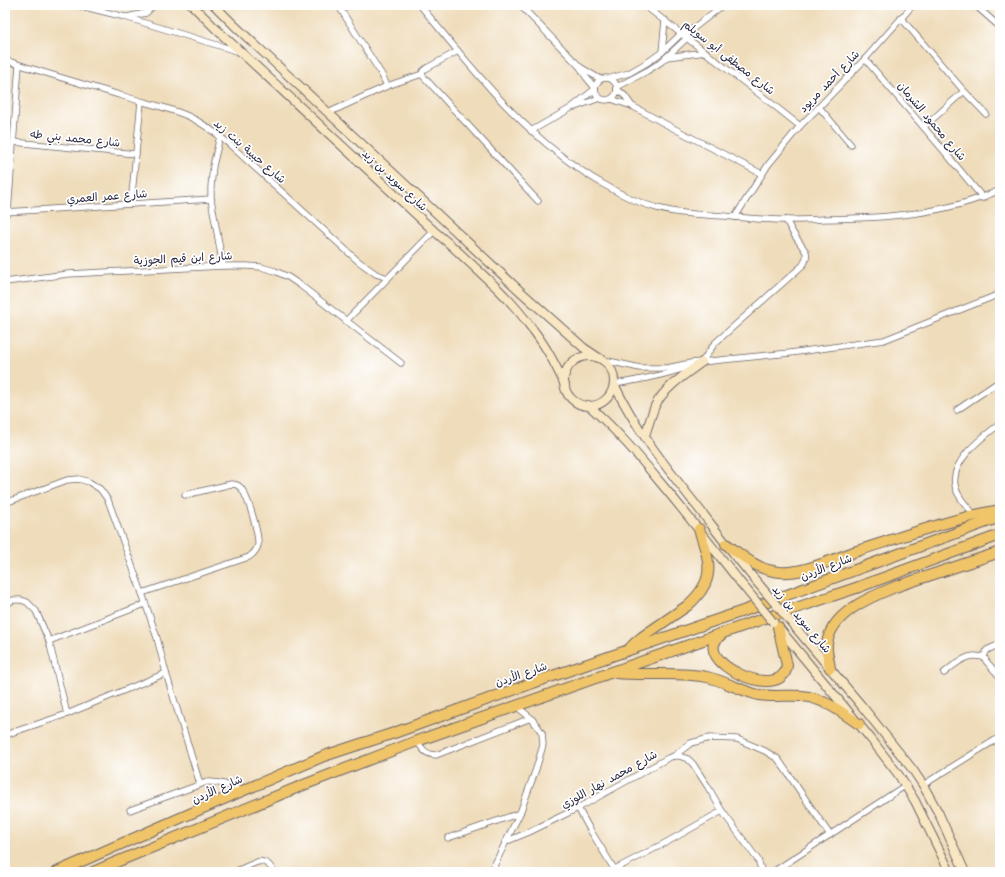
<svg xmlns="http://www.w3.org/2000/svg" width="1005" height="877" font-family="Kalam,'Playpen Sans Arabic',sans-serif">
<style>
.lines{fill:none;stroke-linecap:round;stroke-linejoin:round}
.street-casing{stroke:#6a6367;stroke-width:7}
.secondary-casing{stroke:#6a6367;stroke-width:10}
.highway-casing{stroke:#6a6367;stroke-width:12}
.street{stroke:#fff;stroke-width:5.5}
.secondary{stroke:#f9e7c3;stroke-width:8}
.highway{stroke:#f0c469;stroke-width:10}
.secondary-bridge-casing{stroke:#6a6367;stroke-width:10;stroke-linecap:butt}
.secondary-bridge{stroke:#f9e7c3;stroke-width:8}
.labels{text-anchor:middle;stroke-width:3.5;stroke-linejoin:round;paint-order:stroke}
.street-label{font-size:11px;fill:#22223b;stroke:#fff}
</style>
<rect width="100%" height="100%" fill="#fff"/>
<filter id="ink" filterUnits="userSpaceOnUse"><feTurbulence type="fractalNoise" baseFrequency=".025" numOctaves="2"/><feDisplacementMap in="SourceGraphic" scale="8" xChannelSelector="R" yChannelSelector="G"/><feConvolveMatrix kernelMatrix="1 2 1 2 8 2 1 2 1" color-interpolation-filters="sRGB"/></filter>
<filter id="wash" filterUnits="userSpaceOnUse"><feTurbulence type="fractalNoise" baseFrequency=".012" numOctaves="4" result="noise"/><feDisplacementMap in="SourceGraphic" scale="16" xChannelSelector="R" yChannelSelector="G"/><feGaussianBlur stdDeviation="0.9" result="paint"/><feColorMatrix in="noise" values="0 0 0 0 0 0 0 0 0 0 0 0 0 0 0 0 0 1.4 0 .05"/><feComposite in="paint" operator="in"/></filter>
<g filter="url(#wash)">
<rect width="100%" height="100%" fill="#efdcba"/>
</g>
<g filter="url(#ink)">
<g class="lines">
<defs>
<g id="street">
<path d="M77 5 125 17 240 52"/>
<path d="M338 5 382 75 387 86 422 74"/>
<path d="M420 5C474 71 528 141 603 184 620 194 638 203 657 208 679 214 702 215 724 216 745 218 766 220 787 220 799 220 811 220 824 219 884 218 944 215 1000 190"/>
<path d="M520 5 580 67 586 77 595 88"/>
<path d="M644 5 771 103 800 126"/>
<path d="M975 5 1000 27"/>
<path d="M127 17 146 13 154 5"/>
<path d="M901 18 964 91 986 114"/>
<path d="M458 51 427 68 423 71 422 75 538 201"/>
<path d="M662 52 665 20"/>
<path d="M667 57 706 52"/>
<path d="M865 59 944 151 983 198"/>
<path d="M5 60C44 73 83 84 123 96 145 103 168 107 190 117 204 124 216 133 228 143L358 261 376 274 388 278"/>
<path d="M580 67 600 79"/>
<circle cx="606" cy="89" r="11"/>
<path d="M611 78 629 73 648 62 662 52 682 33 691 30 723 5"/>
<path d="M617 87 647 71 661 62 687 38 688 35"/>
<path d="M617 89 625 96 632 106"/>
<path d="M611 99 632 106 673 128 762 174"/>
<path d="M575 107 600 98"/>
<path d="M819 107 851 145"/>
<path d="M328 113 387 86"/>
<path d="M924 127 964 91"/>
<path d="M531 131 571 108 595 89"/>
<path d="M220 136 213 166 211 187V199L223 266"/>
<path d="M13 142 136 154"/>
<path d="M131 204 141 102"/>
<path d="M5 212 211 199"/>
<path d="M8 212 19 65"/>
<path d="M735 217 768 165 800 126 819 107 865 59 913 5"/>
<path d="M5 282 68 274 223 266H247L261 267 275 271 288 277 300 285 401 363"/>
<path d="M346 321 434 231"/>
<path d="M604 360 640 368H667L691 363 790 353 884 340 1000 294"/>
<path d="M701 363 715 343 803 265C806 261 807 257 806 252L793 233 786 220"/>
<path d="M614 384C640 380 666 375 691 366"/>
<path d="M957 410 1000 381"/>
<path d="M5 503 67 480 79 479 89 482 100 489 108 500 142 593 157 638 166 673 200 784"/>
<path d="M976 516C969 509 959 499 956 489 947 463 982 437 1000 424"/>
<path d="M142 593 249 557C253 554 257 550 258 545 259 534 248 495 240 487 238 485 235 484 231 484L185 495"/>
<path d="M5 605 13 600H21L27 602 36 611 49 641 67 714"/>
<path d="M49 641 145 604"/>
<path d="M1000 644 987 650 984 656 986 661 1000 677"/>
<path d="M944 673C952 666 964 656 975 656 978 656 981 657 984 657"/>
<path d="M5 735 67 714 166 673"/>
<path d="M417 741C423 750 425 754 436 755L531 718"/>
<path d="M674 756 691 743 710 738 737 739 765 751 778 759 830 835"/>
<path d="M923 785 1000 737"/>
<path d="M578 808 589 828 616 872"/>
<path d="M130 810 207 782C219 781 230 786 242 791"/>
<path d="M448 838 520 813"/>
<path d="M505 842 529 832 578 808 668 758 674 756H679L688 759 693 764 708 787 722 811 758 860 762 872"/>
<path d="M615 869 667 842 722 811"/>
<path d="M234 872 257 862C265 860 271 865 273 872"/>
<path d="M491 872 520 813 536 769 543 745 542 733 538 727 531 718 516 706"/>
<path d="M773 872 906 785"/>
</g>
<g id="secondary">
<path d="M192 5 216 29 434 231 453 247 497 288C509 300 520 312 530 326 545 344 555 364 565 385"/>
<path d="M214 5 235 26 520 291 584 348 599 358"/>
<circle cx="589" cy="381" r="25"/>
<path d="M614 384C635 428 666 467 696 505 714 528 732 552 751 575"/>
<path d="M588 405C615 428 637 454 659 481 687 514 713 548 740 582"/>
<path d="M645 436C648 426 651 416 655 406 664 388 686 374 702 362"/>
<path d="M784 614 861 705 913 770 923 785 939 814 965 872"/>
<path d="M779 628 871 739 898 774 915 801 950 872"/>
</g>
<g id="highway">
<path d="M726 544C740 554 755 568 773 571 798 577 833 559 857 551 904 536 951 519 1000 510"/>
<path d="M721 635C686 660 784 705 787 665L778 627"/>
<path d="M630 648 636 642 642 637 687 606C717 580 710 563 699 529"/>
<path d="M830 668C829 660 826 652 827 644 831 613 870 597 895 587L1000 552"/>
<path d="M616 673C627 674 638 674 649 674 669 674 688 673 707 677 725 681 741 691 759 695 773 697 788 695 802 696 824 698 841 712 859 724"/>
<path d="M57 872 242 791 324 756 394 733 541 680 746 610 1000 517"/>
<path d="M93 872 114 863 301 786 417 741 754 622 856 588 1000 535"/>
</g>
</defs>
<use href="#street" class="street-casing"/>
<use href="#secondary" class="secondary-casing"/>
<use href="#highway" class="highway-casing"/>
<use href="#street" class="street"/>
<use href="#secondary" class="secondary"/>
<use href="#highway" class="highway"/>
<defs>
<g id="secondary-bridge">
<path d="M751 575 784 614"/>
<path d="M740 582 773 622"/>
</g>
</defs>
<use href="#secondary-bridge" class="secondary-bridge-casing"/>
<use href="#secondary-bridge" class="secondary-bridge"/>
</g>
</g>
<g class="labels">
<g class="street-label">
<text transform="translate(729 57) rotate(38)" y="4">شارع مصطفى أبو سويلم</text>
<text transform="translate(829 81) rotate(-46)" y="4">شارع أحمد مريود</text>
<text transform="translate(932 121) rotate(50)" y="4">شارع محمود الشرمان</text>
<text transform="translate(75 138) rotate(6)" y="4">شارع محمد بني طه</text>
<text transform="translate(250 151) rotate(41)" y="4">شارع حبيبة بنت زيد</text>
<text transform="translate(395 180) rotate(43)" y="4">شارع سويد بن زيد</text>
<text transform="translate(107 196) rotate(-4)" y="4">شارع عمر العمري</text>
<text transform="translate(183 258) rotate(-3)" y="4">شارع ابن قيم الجوزية</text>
<text transform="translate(826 567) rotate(-21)" y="4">شارع الأردن</text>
<text transform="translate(802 619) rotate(50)" y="4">شارع سويد بن زيد</text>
<text transform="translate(521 674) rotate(-19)" y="4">شارع الأردن</text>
<text transform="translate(609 779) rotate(-29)" y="4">شارع محمد نهار اللوزي</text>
<text transform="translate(217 789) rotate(-24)" y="4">شارع الأردن</text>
</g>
</g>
<rect width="1005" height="877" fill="none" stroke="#fff" stroke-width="20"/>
</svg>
